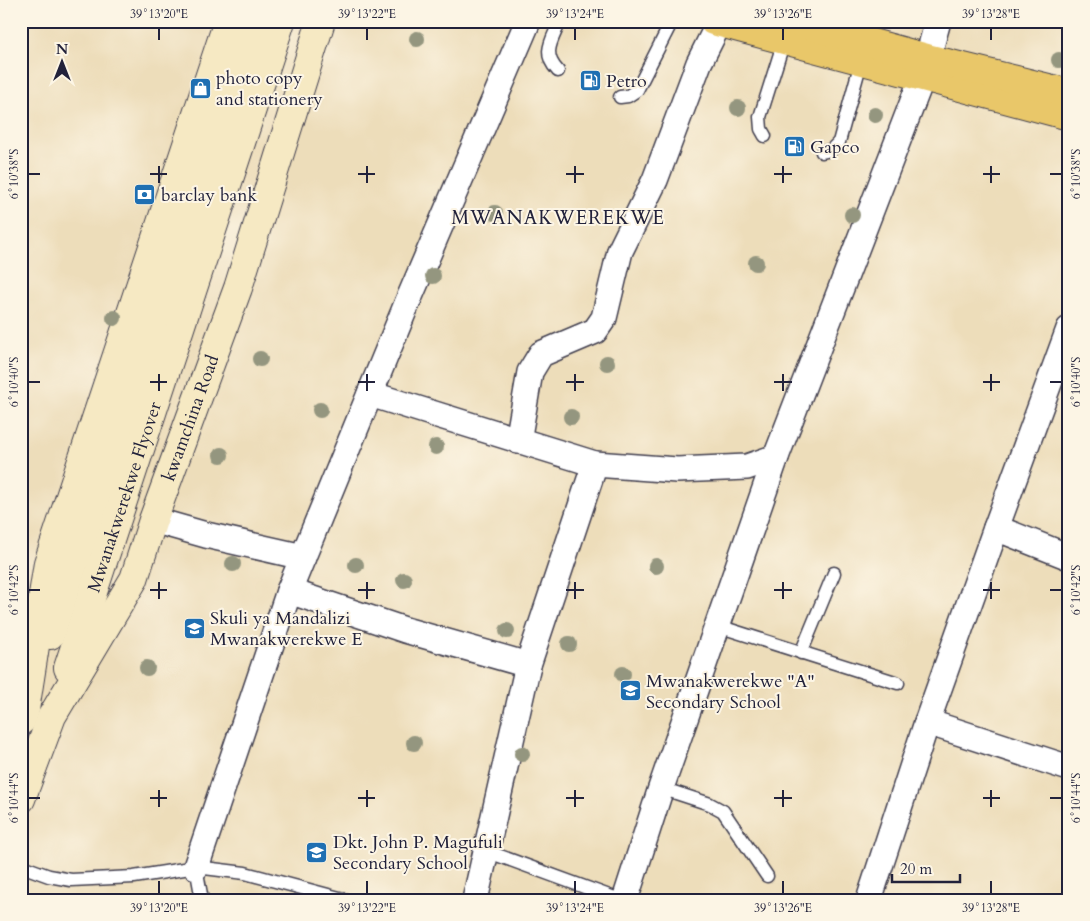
<svg xmlns="http://www.w3.org/2000/svg" width="1090" height="921" font-family="Cardo,serif">
<style>
.lines{fill:none;stroke-linecap:round;stroke-linejoin:round}
.service-casing{stroke:#403e4e;stroke-width:15}
.minor-casing{stroke:#403e4e;stroke-width:28}
.secondary-casing{stroke:#403e4e;stroke-width:30}
.primary-casing{stroke:#403e4e;stroke-width:30}
.service{stroke:#fff;stroke-width:12}
.minor{stroke:#fff;stroke-width:25}
.secondary{stroke:#f6e9c3;stroke-width:28}
.primary{stroke:#e9c769;stroke-width:28}
.tree{fill:#94967f}
.ticks{fill:none;stroke:#22223b;stroke-width:2}
.labels{text-anchor:middle;stroke-width:4;stroke-linejoin:round;paint-order:stroke}
.poi-label{font-size:18px;fill:#22223b;stroke:#fcf5e5;text-anchor:start}
.street-label{font-size:18px;fill:#22223b;stroke:#fcf5e5}
.neighbourhood-label{font-size:19px;letter-spacing:1px;fill:#22223b;stroke:#fcf5e5}
.neatline{fill:none;stroke:#22223b;stroke-width:2}
.ticks-label{font-size:12px;text-anchor:middle;fill:#22223b}
</style>
<rect width="100%" height="100%" fill="#fcf5e5"/>
<filter id="ink" filterUnits="userSpaceOnUse"><feTurbulence type="fractalNoise" baseFrequency=".02" numOctaves="2"/><feDisplacementMap in="SourceGraphic" scale="10" xChannelSelector="R" yChannelSelector="G"/><feConvolveMatrix kernelMatrix="1 2 1 2 8 2 1 2 1" color-interpolation-filters="sRGB"/></filter>
<filter id="wash" filterUnits="userSpaceOnUse"><feTurbulence type="fractalNoise" baseFrequency=".0096" numOctaves="4" result="noise"/><feDisplacementMap in="SourceGraphic" scale="20" xChannelSelector="R" yChannelSelector="G"/><feGaussianBlur stdDeviation="1.12" result="paint"/><feColorMatrix in="noise" values="0 0 0 0 0 0 0 0 0 0 0 0 0 0 0 0 0 1.4 0 .05"/><feComposite in="paint" operator="in"/></filter>
<g filter="url(#wash)">
<rect width="100%" height="100%" fill="#edddba"/>
</g>
<g filter="url(#ink)">
<g class="lines">
<defs>
<g id="service">
<path d="M558 71C541 53 552 41 560 21"/>
<path d="M620 97 628 96 637 90 672 21"/>
<path d="M765 136 761 129 760 117 784 41"/>
<path d="M822 152 831 150 839 142 861 62"/>
<path d="M718 626 898 683"/>
<path d="M801 653 834 573"/>
<path d="M661 788 710 804 723 811 767 876"/>
<path d="M486 851 620 900"/>
<path d="M196 867 202 900"/>
<path d="M21 870 27 868 49 876 71 880 134 877 196 867 245 873 347 900"/>
</g>
<g id="minor">
<path d="M370 394 595 464 528 665 475 900"/>
<path d="M518 441 530 372 541 354 595 331 604 318 620 251 655 180 699 63 720 21"/>
<path d="M595 464 677 470 747 467 776 457"/>
<path d="M153 520 206 535 303 557"/>
<path d="M996 528 1069 557"/>
<path d="M289 591 405 630 528 665"/>
<path d="M927 722 1069 768"/>
<path d="M196 867 289 591 408 301 528 21"/>
<path d="M625 900 661 788 776 457 922 78 938 21"/>
<path d="M869 900 927 722 996 528 1069 329"/>
</g>
<g id="secondary">
<path d="M50 635 253 21"/>
<path id="s1" d="M68 668 281 21"/>
<path d="M21 721 25 710 48 563 228 21"/>
<path id="s2" d="M21 799 52 716 134 579 153 520 238 288 321 21"/>
</g>
<g id="primary">
<path d="M713 21 1069 116"/>
<path d="M792 21 927 58 1069 93"/>
</g>
</defs>
<use href="#service" class="service-casing"/>
<use href="#minor" class="minor-casing"/>
<use href="#secondary" class="secondary-casing"/>
<use href="#primary" class="primary-casing"/>
<use href="#service" class="service"/>
<use href="#minor" class="minor"/>
<use href="#secondary" class="secondary"/>
<use href="#primary" class="primary"/>
</g>
<g class="tree">
<circle cx="417" cy="39" r="8"/>
<circle cx="1059" cy="60" r="8"/>
<circle cx="738" cy="108" r="8"/>
<circle cx="875" cy="115" r="8"/>
<circle cx="495" cy="213" r="8"/>
<circle cx="852" cy="215" r="8"/>
<circle cx="756" cy="263" r="8"/>
<circle cx="433" cy="276" r="8"/>
<circle cx="114" cy="318" r="8"/>
<circle cx="260" cy="359" r="8"/>
<circle cx="607" cy="363" r="8"/>
<circle cx="320" cy="410" r="8"/>
<circle cx="571" cy="417" r="8"/>
<circle cx="436" cy="447" r="8"/>
<circle cx="221" cy="455" r="8"/>
<circle cx="233" cy="564" r="8"/>
<circle cx="356" cy="565" r="8"/>
<circle cx="656" cy="566" r="8"/>
<circle cx="404" cy="580" r="8"/>
<circle cx="507" cy="631" r="8"/>
<circle cx="569" cy="644" r="8"/>
<circle cx="147" cy="668" r="8"/>
<circle cx="623" cy="674" r="8"/>
<circle cx="414" cy="743" r="8"/>
<circle cx="522" cy="754" r="8"/>
</g>
</g>
<path class="ticks" d="M159 28V40M367 28V40M575 28V40M783 28V40M991 28V40M159 166V183M367 166V183M575 166V183M783 166V183M991 166V183M28 174H40M150 174H167M358 174H375M566 174H584M774 174H792M983 174H1000M1050 174H1062M159 374V391M367 374V391M575 374V391M783 374V391M991 374V391M28 382H40M150 382H167M358 382H375M566 382H584M774 382H792M983 382H1000M1050 382H1062M159 582V599M367 582V599M575 582V599M783 582V599M991 582V599M28 590H40M150 590H167M358 590H375M566 590H584M774 590H792M983 590H1000M1050 590H1062M159 790V807M367 790V807M575 790V807M783 790V807M991 790V807M28 798H40M150 798H167M358 798H375M566 798H584M774 798H792M983 798H1000M1050 798H1062M159 881V894M367 881V894M575 881V894M783 881V894M991 881V894"/>
<defs>
<symbol id="fuel-square" viewBox="-11 -11 22 22"><rect x="-9" y="-9" width="18" height="18" rx="4" fill="#1f6fb2" stroke="#fcf5e5"/><path d="M-5.5-6h7V0h2V4h1.3V-2.5L3-4.5l.8-.8L6-3V5H2.5V1h-1V6h-7ZM-4.2-4.7v3.2H.2V-4.7Z" fill="#fff"/></symbol>
<symbol id="shop-square" viewBox="-11 -11 22 22"><rect x="-9" y="-9" width="18" height="18" rx="4" fill="#1f6fb2" stroke="#fcf5e5"/><path d="M-5-2.5h2.3a2.7 3.5 0 0 1 5.4 0H5L5.5 6h-11ZM-1.5-2.5h3a1.5 2.3 0 0 0-3 0Z" fill="#fff"/></symbol>
<symbol id="bank-square" viewBox="-11 -11 22 22"><rect x="-9" y="-9" width="18" height="18" rx="4" fill="#1f6fb2" stroke="#fcf5e5"/><path d="M-6-4H6V4H-6ZM0-2.3a2.3 2.3 0 1 0 0 4.6a2.3 2.3 0 1 0 0-4.6Z" fill="#fff"/></symbol>
<symbol id="school-square" viewBox="-11 -11 22 22"><rect x="-9" y="-9" width="18" height="18" rx="4" fill="#1f6fb2" stroke="#fcf5e5"/><path d="M0-5L7-2L0 1L-7-2ZM-4 1L0 2.5L4 1V4Q0 6-4 4Z" fill="#fff"/></symbol>
</defs>
<g fill-rule="evenodd">
<use href="#fuel-square" x="578" y="68" width="25" height="25"/>
<use href="#shop-square" x="188" y="76" width="25" height="25"/>
<use href="#fuel-square" x="782" y="134" width="25" height="25"/>
<use href="#bank-square" x="132" y="182" width="25" height="25"/>
<use href="#school-square" x="182" y="616" width="25" height="25"/>
<use href="#school-square" x="618" y="678" width="25" height="25"/>
<use href="#school-square" x="304" y="840" width="25" height="25"/>
</g>
<g class="labels">
<g class="poi-label">
<text x="216" y="84">photo copy<tspan x="216" dy="21">and stationery</tspan></text>
<text x="606" y="87">Petro</text>
<text x="810" y="153">Gapco</text>
<text x="161" y="201">barclay bank</text>
<text x="210" y="624">Skuli ya Mandalizi<tspan x="210" dy="21">Mwanakwerekwe E</tspan></text>
<text x="646" y="687">Mwanakwerekwe "A"<tspan x="646" dy="21">Secondary School</tspan></text>
<text x="333" y="848">Dkt. John P. Magufuli<tspan x="333" dy="21">Secondary School</tspan></text>
</g>
<g class="street-label">
<text dy="6" stroke="none"><textPath href="#s2" startOffset="419">kwamchina Road</textPath></text>
<text dy="6" stroke="none"><textPath href="#s1" startOffset="180">Mwanakwerekwe Flyover</textPath></text>
</g>
<g class="neighbourhood-label">
<text x="558" y="224">MWANAKWEREKWE</text>
</g>
</g>
<rect width="1090" height="921" fill="none" stroke="#fcf5e5" stroke-width="55"/>
<g transform="translate(62 62)" stroke="#fcf5e5" stroke-width="4" paint-order="stroke">
<path d="M0-4L9 19L0 12L-9 19Z" fill="#22223b"/>
<text y="-8" font-size="14" font-weight="bold" text-anchor="middle" fill="#22223b">N</text>
</g>
<path d="M892 874v8h68v-8" fill="none" stroke="#22223b" stroke-width="2.5"/>
<text x="900" y="874" font-size="15" fill="#22223b" stroke="#fcf5e5" stroke-width="4" paint-order="stroke">20 m</text>
<rect x="28" y="28" width="1034" height="866" class="neatline"/>
<g class="ticks-label">
<text x="159" y="18">39°13'20"E</text>
<text x="367" y="18">39°13'22"E</text>
<text x="575" y="18">39°13'24"E</text>
<text x="783" y="18">39°13'26"E</text>
<text x="991" y="18">39°13'28"E</text>
<text transform="translate(14 174) rotate(-90)" y="4">6°10'38"S</text>
<text transform="translate(1076 174) rotate(-90)" y="4">6°10'38"S</text>
<text transform="translate(14 382) rotate(-90)" y="4">6°10'40"S</text>
<text transform="translate(1076 382) rotate(-90)" y="4">6°10'40"S</text>
<text transform="translate(14 590) rotate(-90)" y="4">6°10'42"S</text>
<text transform="translate(1076 590) rotate(-90)" y="4">6°10'42"S</text>
<text transform="translate(14 798) rotate(-90)" y="4">6°10'44"S</text>
<text transform="translate(1076 798) rotate(-90)" y="4">6°10'44"S</text>
<text x="159" y="912">39°13'20"E</text>
<text x="367" y="912">39°13'22"E</text>
<text x="575" y="912">39°13'24"E</text>
<text x="783" y="912">39°13'26"E</text>
<text x="991" y="912">39°13'28"E</text>
</g>
</svg>
